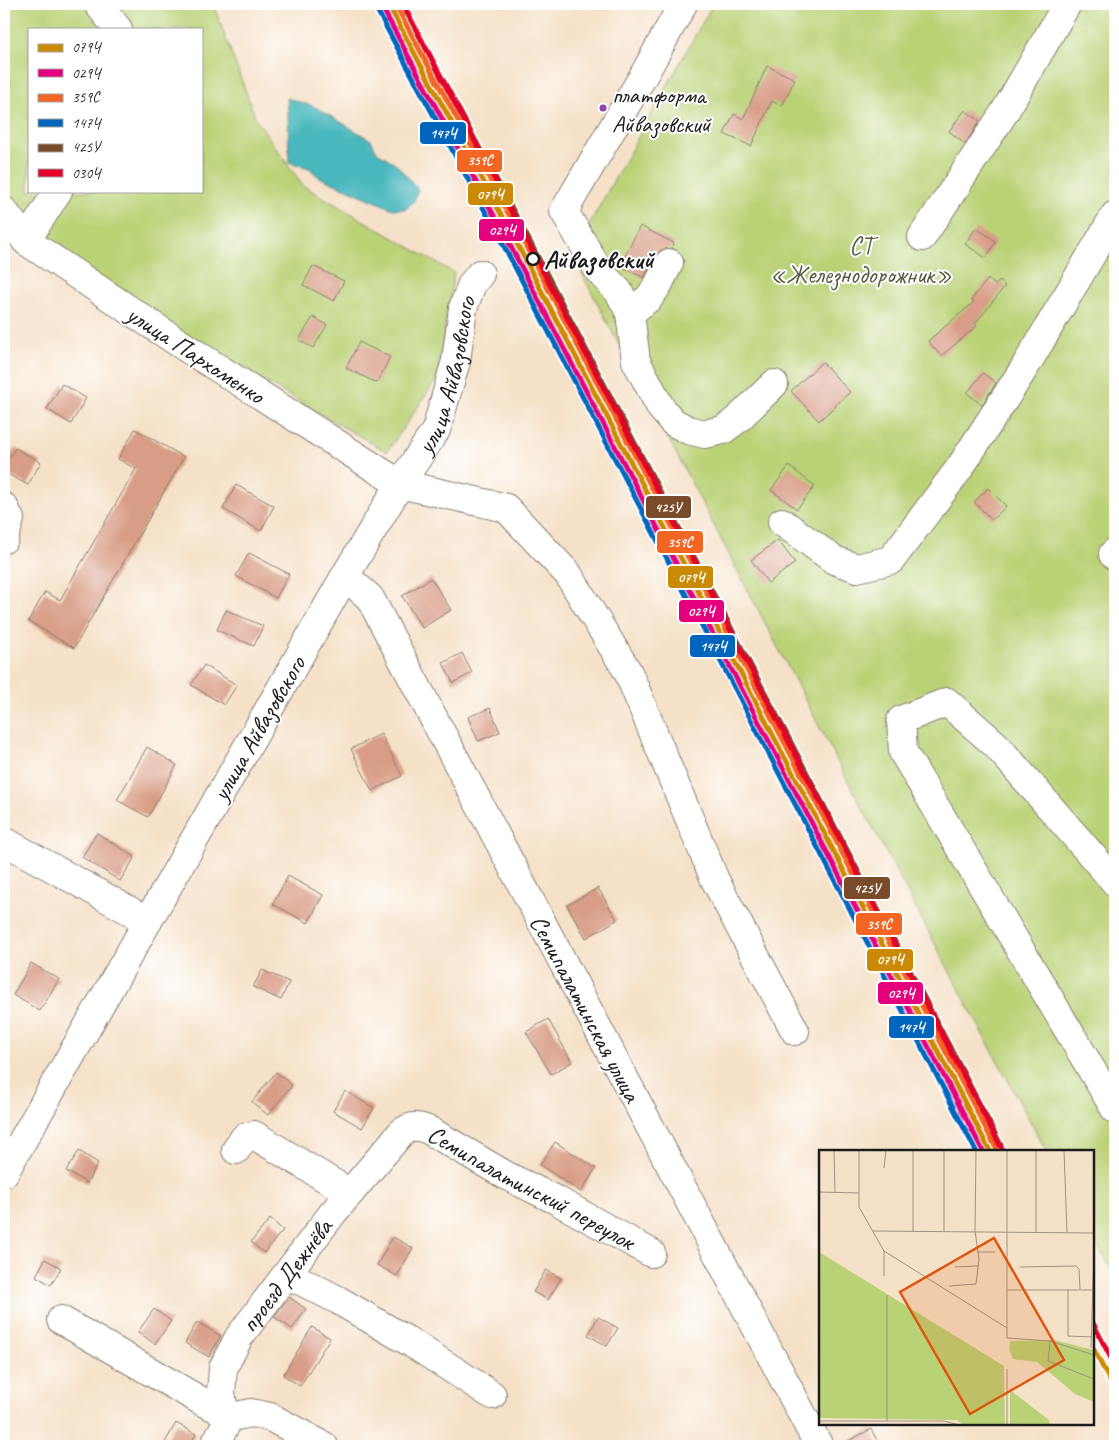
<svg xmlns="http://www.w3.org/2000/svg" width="1119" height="1450" font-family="Caveat,sans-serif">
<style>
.green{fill:#bad276;stroke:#6b7749;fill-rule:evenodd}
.water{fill:#48b8be;stroke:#326a6d}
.building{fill:#d89d86}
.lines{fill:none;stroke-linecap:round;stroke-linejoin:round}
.minor-casing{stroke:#887e72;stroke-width:30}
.minor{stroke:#fff;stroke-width:28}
.rail-1-casing{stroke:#fff;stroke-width:9}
.rail-2-casing{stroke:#fff;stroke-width:9}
.rail-3-casing{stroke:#fff;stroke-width:9}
.rail-4-casing{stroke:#fff;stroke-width:9}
.rail-5-casing{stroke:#fff;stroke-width:9}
.rail-6-casing{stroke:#fff;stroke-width:9}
.rail-1{stroke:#cb8a06;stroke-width:5}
.rail-2{stroke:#e5007d;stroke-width:5}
.rail-3{stroke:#f26522;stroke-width:5}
.rail-4{stroke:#0065bd;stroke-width:5}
.rail-5{stroke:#7a4b2a;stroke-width:5}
.rail-6{stroke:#e4002b;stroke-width:5}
.bus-dot{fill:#8e44ad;stroke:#fff;stroke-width:2}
.stop-dot{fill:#fff;stroke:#1c1c1c;stroke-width:2.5}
.labels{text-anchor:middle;stroke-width:4;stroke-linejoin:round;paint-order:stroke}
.bus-label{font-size:24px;fill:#1c1c1c;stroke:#fff;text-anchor:start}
.park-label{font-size:25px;fill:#535c3c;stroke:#fff}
.stop-label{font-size:25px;font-weight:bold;fill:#1c1c1c;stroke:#fff;text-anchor:start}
.street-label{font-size:25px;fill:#1c1c1c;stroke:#fff}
.inset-road{fill:none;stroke:#9e9283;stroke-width:1}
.view{fill:#de560d;fill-opacity:0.15;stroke:#de560d;stroke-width:2.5}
.inset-edge{fill:none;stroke:#1c1c1c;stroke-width:2.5}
.line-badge{stroke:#fff;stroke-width:2}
.badge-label{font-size:14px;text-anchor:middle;font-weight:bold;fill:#fff}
</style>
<rect width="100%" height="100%" fill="#fff"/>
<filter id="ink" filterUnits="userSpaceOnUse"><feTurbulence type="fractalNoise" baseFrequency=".02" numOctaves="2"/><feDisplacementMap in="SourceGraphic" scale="10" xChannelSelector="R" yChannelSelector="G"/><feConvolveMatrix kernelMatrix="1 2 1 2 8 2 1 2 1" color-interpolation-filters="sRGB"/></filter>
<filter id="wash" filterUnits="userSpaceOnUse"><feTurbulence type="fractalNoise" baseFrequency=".0096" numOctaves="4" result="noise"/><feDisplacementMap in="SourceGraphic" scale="20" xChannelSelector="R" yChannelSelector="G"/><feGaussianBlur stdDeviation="1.12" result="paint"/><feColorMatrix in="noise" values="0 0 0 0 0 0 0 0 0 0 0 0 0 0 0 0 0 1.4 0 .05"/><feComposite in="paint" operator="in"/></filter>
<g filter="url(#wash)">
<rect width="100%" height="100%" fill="#f5e1c7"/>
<g class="green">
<path d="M4 4H213L256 119 302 185 454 273 436 380 387 452 4 231ZM29 29H201V191H29Z"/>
<path d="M713 4H1115V1276L1093 1238V1151H1046L850 785 572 255Z"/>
</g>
<path class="water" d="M287 98 315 107 371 140 377 152 395 163 418 189 414 201 406 209H393L319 177 309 168 289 162 288 112Z"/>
<g id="blocks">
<g class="building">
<path d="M767 66 795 79 782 106 772 101 751 146 724 134 734 114 743 119Z"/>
<path d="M965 110 980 121 965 144 949 131Z"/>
<path d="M640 226 674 243 672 248 661 250 655 256 644 278 620 266Z"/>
<path d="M976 228 996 241 986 258 965 244Z"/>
<path d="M313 266 344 281 334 301 303 285Z"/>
<path d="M988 279 995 285 1000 281 1005 286 975 324 977 326 941 356 928 341 974 302 971 300Z"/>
<path d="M313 317 327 325 313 348 299 340Z"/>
<path d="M359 342 390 357 377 383 346 368Z"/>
<path d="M822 362 850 392 819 421 791 391Z"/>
<path d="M983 373 996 383 982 405 967 393Z"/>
<path d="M62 384 86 398 71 424 47 409Z"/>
<path d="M135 429 184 457 74 648 28 621 45 592 60 600 136 469 118 459Z"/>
<path d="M15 448 41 462 28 485 4 472V467Z"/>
<path d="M789 466 815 486 797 509 771 490Z"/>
<path d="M236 485 274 506 261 531 223 509Z"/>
<path d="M988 488 1006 506 992 520 974 502Z"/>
<path d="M778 540 795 563 768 583 751 560Z"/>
<path d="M249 553 289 574 276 598 236 576Z"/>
<path d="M431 578 451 610 422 628 402 596Z"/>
<path d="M226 610 263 626 254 646 217 630Z"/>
<path d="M462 653 472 673 453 683 443 663Z"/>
<path d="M204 665 237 685 224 705 191 685Z"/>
<path d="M490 708 500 732 478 741 468 717Z"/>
<path d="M381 734 402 776 372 791 351 749Z"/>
<path d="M147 747 177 765 148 817 117 800Z"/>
<path d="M97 833 135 857 120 881 82 857Z"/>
<path d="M288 876 323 895 308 923 273 904Z"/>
<path d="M598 888 617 920 586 938 567 905Z"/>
<path d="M31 963 59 979 40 1011 13 995Z"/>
<path d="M262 970 289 982 281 1000 253 987Z"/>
<path d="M548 1019 572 1062 551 1074 526 1032Z"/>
<path d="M276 1072 292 1085 268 1115 252 1102Z"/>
<path d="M345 1091 374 1108 362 1128 333 1111Z"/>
<path d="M555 1142 596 1168 581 1192 540 1165Z"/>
<path d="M79 1151 98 1163 87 1183 66 1171Z"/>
<path d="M270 1219 283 1230 264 1253 251 1242Z"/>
<path d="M393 1237 413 1248 397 1276 377 1265Z"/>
<path d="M45 1259 61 1268 51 1285 36 1276Z"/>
<path d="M546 1270 561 1278 548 1300 533 1292Z"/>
<path d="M289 1297 306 1309 292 1329 274 1317Z"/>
<path d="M154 1309 171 1321 155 1344 138 1332Z"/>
<path d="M598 1317 618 1328 607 1346 588 1335Z"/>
<path d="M197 1322 221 1336 209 1357 185 1343Z"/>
<path d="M312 1327 330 1338 300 1386 283 1375Z"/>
<path d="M176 1423 196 1434 189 1446H163Z"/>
<path d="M871 1429 880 1446H839Z"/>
</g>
</g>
</g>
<g filter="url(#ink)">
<use href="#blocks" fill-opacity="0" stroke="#887e72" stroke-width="1"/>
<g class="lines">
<defs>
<g id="minor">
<path d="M98 4 118 29"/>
<path d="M683 4 642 78 564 211 599 271 619 292 630 313 636 361 661 408 673 422 688 430 705 434 723 430 738 419 774 384"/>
<path d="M4 211 26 241 185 347 400 484 506 508 568 574 628 672 715 880 795 1031"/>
<path d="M922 237 1004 113 1067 4"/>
<path d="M26 241 58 191"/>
<path d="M630 313 649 298 658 285 669 263"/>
<path d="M4 507 10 519 4 539"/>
<path d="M782 522 834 560 857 568 891 560 959 469 1025 367 1115 215"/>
<path d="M1115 552 1113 554 1115 556"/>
<path d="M345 576 370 598 819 1446"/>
<path d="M4 841 148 921"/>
<path d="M1115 882 996 745 947 702 901 720 903 752 1115 1109"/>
<path d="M236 1150 244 1138 254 1135 350 1193"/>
<path id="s1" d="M4 1173 345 576 400 484 436 430 456 361 463 308 472 284 480 274"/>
<path d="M284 1279 299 1280 338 1300 413 1344 492 1395"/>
<path d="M61 1320 203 1402 225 1412"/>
<path d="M226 1418 251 1413 270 1417 324 1446"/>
<path id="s2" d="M214 1446 226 1424 221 1392 223 1368 239 1337 332 1214 401 1133C413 1124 420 1126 432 1132L507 1176 556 1200 651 1253"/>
</g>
</defs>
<use href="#minor" class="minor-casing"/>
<use href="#minor" class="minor"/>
<defs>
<g id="rail-1">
<path d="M388 4 517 244 990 1151"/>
<path d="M1093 1348 1115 1391"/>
</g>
<path id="rail-2" d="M382 7 511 247 983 1151"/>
<path id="rail-3" d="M395 4 523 241 996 1148"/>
<path id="rail-4" d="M377 10 506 250 976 1151"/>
<path id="rail-5" d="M402 4 528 238 1001 1145"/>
<g id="rail-6">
<path d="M403 4 1003 1151"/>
<path d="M1093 1323 1115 1366"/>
</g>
</defs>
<use href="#rail-1" class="rail-1-casing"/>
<use href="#rail-2" class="rail-2-casing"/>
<use href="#rail-3" class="rail-3-casing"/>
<use href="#rail-4" class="rail-4-casing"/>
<use href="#rail-5" class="rail-5-casing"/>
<use href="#rail-6" class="rail-6-casing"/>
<use href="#rail-1" class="rail-1"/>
<use href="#rail-2" class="rail-2"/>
<use href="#rail-3" class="rail-3"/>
<use href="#rail-4" class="rail-4"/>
<use href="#rail-5" class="rail-5"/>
<use href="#rail-6" class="rail-6"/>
</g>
</g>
<circle class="bus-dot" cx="603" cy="108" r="4.5"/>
<circle class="stop-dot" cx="533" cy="259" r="6"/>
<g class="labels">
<g class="bus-label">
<text x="612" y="103">платформа<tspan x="612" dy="29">Айвазовский</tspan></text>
</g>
<g class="park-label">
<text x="861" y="254">СТ<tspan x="861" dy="29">«Железнодорожник»</tspan></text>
</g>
<g class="stop-label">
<text x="544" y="268">Айвазовский</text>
</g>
<g class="street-label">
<text transform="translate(196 354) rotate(33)" y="9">улица Пархоменко</text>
<text dy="9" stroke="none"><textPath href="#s1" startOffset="916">улица Айвазовского</textPath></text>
<text transform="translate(258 728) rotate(-60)" y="9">улица Айвазовского</text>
<text transform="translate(586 1008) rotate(62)" y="9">Семипалатинская улица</text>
<text dy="9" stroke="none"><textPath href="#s2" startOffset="524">Семипалатинский переулок</textPath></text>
<text dy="9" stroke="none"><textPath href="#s2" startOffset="194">проезд Дежнёва</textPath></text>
</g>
</g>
<g transform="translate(819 1150)">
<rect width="275" height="275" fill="#f5e1c7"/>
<path d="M0 102 185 216 186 275H145L138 270 0 268ZM235 190 275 200V252L256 244 218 212 194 209 190 199 191 191ZM191 240 230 270 231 275H191Z" fill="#bad276"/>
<path class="inset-road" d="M15 0 16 42M40 0V57L65 101V126M94 0V81M188 0V188L231 191 275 205M217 0V82M245 0 248 83M65 18 67 0M0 42 40 43M54 81 275 83M125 81V0M65 101 188 178M158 102H176M136 117 159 116M201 117 257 116 260 119 261 139M130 136 157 134 160 109 156 81 157 0M249 139V186L273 187M188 140H275M68 145V271M231 191 229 211 275 229M272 198 275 102M188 219V275M0 271H125L140 275"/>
<path class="view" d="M175 88 245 210 151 264 81 142Z"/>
<rect width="275" height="275" class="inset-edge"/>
</g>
<g class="line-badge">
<rect x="419" y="121" width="48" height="24" rx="5" fill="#0065bd"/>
<rect x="456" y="149" width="47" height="24" rx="5" fill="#f26522"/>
<rect x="467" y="182" width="47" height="24" rx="5" fill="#cb8a06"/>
<rect x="478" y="218" width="47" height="24" rx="5" fill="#e5007d"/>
<rect x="645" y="495" width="47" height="24" rx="5" fill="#7a4b2a"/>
<rect x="656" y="530" width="48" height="24" rx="5" fill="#f26522"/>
<rect x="667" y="565" width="47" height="24" rx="5" fill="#cb8a06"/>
<rect x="678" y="599" width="47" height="24" rx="5" fill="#e5007d"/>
<rect x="689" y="634" width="47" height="24" rx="5" fill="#0065bd"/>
<rect x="843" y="876" width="48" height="24" rx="5" fill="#7a4b2a"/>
<rect x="855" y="912" width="48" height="24" rx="5" fill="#f26522"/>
<rect x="866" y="948" width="48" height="24" rx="5" fill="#cb8a06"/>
<rect x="877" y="981" width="47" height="24" rx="5" fill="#e5007d"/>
<rect x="888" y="1015" width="47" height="24" rx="5" fill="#0065bd"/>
</g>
<g class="badge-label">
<text x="443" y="138">147Ч</text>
<text x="480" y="165">359С</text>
<text x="490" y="199">079Ч</text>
<text x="502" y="235">029Ч</text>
<text x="668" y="512">425У</text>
<text x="680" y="547">359С</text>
<text x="691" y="582">079Ч</text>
<text x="701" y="616">029Ч</text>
<text x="713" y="651">147Ч</text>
<text x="867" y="893">425У</text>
<text x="879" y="929">359С</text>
<text x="890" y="964">079Ч</text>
<text x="901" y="998">029Ч</text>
<text x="911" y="1032">147Ч</text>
</g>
<rect width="1119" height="1450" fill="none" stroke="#fff" stroke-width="20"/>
<rect x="28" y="28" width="175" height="165" fill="#ffffff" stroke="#a4a4a4"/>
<rect x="38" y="44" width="25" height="8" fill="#cb8a06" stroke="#a4a4a4"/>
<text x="72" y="52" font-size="15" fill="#1c1c1c">079Ч</text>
<rect x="38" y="69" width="25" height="8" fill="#e5007d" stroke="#a4a4a4"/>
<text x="72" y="78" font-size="15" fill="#1c1c1c">029Ч</text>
<rect x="38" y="94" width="25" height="8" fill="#f26522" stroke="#a4a4a4"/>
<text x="72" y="102" font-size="15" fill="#1c1c1c">359С</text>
<rect x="38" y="119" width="25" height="8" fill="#0065bd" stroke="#a4a4a4"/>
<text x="72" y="128" font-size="15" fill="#1c1c1c">147Ч</text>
<rect x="38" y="144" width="25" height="8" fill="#7a4b2a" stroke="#a4a4a4"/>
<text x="72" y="152" font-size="15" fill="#1c1c1c">425У</text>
<rect x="38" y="169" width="25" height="8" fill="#e4002b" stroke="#a4a4a4"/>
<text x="72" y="178" font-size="15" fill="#1c1c1c">030Ч</text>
</svg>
